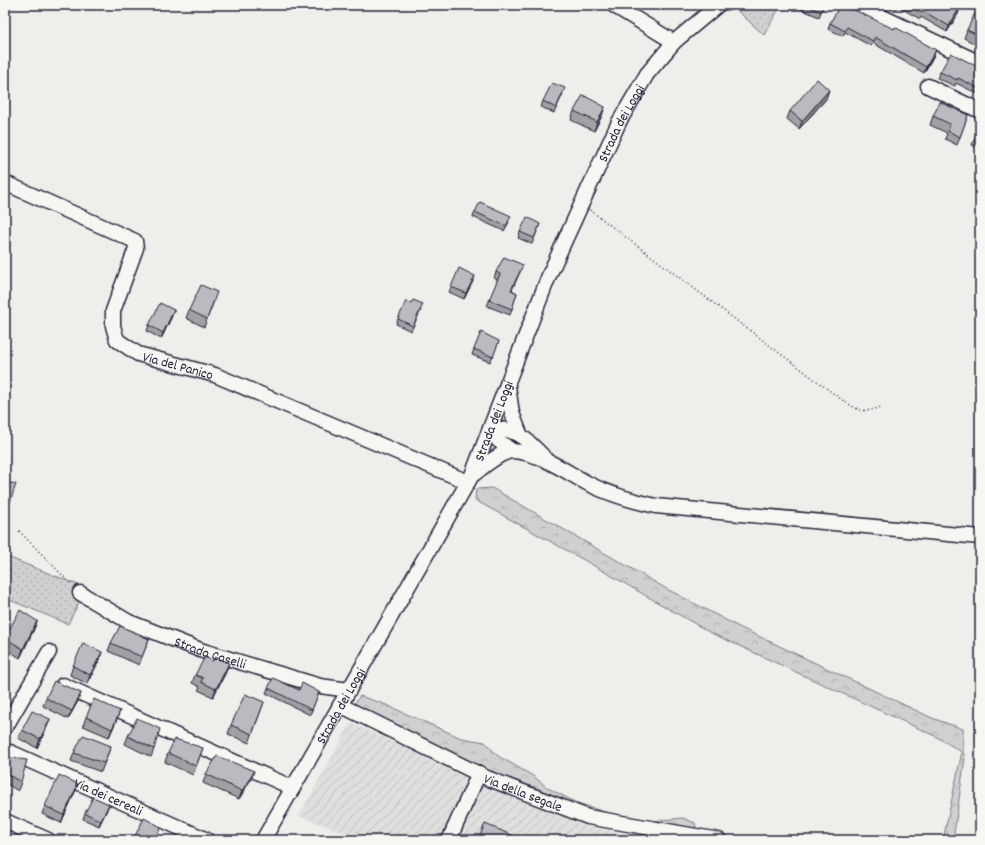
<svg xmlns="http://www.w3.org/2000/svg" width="985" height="845" font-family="Dekko,sans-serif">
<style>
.industrial{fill:url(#industrial-furrows)}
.grass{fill:url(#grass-dots);stroke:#797986}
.forest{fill:url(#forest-crowns);stroke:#797986}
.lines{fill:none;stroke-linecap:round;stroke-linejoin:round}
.minor-casing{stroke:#22223b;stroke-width:17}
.path{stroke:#22223b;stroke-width:1.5;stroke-dasharray:1 3;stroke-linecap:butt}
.minor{stroke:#f6f6f2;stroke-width:14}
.wall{fill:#a1a1a4;stroke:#22223b}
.shaded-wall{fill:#838386;stroke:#22223b}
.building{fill:#bbbbbf;stroke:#22223b}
.labels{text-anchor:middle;stroke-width:3.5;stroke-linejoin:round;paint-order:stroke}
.street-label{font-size:14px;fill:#22223b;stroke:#f6f6f2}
</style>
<defs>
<pattern id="industrial-furrows" width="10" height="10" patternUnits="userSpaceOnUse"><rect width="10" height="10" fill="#dfdfde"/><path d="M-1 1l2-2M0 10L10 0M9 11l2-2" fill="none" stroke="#bfbfbf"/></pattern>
<pattern id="grass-dots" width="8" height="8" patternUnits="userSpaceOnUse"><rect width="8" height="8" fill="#d0d0d1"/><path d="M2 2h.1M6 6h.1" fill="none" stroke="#b2b2b4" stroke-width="1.8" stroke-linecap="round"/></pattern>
<pattern id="forest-crowns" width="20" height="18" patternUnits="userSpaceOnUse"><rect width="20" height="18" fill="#d0d0d1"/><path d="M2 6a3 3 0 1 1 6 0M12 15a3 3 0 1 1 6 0" fill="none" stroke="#b2b2b4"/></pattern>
</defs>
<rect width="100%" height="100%" fill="#eeeeeb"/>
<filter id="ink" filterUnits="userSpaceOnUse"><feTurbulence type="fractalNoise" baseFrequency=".025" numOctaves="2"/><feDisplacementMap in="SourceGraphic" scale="8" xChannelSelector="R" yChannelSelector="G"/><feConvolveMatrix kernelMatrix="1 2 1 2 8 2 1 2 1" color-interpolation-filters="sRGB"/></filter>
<g filter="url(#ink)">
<path class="industrial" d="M351 723 582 825 654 840H365L299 816Z"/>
<g class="grass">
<path d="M731 5H781L764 35Z"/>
<path d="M5 556 86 588 68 624 5 598Z"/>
</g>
<g class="forest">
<path d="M492 488 665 588 741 628 932 718 963 729V752L965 758 953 840H943L962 752 935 736 709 632 584 560 475 500 476 489Z"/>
<path d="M360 696 384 704 461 738 485 742 498 756 533 776 548 788 575 802 617 816 651 821 683 818 695 823 697 833 695 840C658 840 614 829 579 819L352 707Z"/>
</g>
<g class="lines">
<defs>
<g id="minor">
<path d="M613 5 674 42"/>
<path d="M857 5 980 63"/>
<path d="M928 86 980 111"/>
<path id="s1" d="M5 183 135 241 136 248 113 311V326L117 340 138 354 215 375 468 482"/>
<path d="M508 386 512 413 520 434"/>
<path d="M512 451 499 441 491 429C519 427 528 442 547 460"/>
<path d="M474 474C483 467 501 451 513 451 541 453 566 472 589 484 611 495 633 501 656 506L980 537"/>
<path id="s2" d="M80 593 129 622 203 651 320 686 349 690"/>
<path d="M63 685 293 788"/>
<path id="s3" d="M340 705 487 778 588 817 719 840"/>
<path d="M5 728 49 652"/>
<path id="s4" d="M10 752 207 840"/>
<path d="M5 821 48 840"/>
<path id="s5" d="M263 840 472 475 550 273 619 122 647 74 674 42 718 5"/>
<path d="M449 840 479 773"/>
</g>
</defs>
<use href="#minor" class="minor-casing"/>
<g class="path">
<path d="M590 210 842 400C860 411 863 414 883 406"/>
<path d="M19 531 72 585"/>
</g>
<use href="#minor" class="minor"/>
</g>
<g class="wall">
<path d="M799 5H824L819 17 798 8Z"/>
<path d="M889 5H956L960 7 958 14 947 32 921 17 920 19 897 6 896 9Z"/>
<path d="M980 5V45L979 46 964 38 967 30Z"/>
<path d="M830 23 894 29 934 55 924 73 873 43 871 46 845 32 843 36 828 29Z"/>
<path d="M980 68V95L956 83 955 86 937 78 940 72Z"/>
<path d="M563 94 554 113 541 107 543 101Z"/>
<path d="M826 99 799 129 787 119 790 111Z"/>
<path d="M574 111 602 116 594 131 571 120Z"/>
<path d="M968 115 957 145 945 139 947 133 930 125 933 116Z"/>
<path d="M980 125V157L976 155 978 148 972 145Z"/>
<path d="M475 212 509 222 504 231 473 217Z"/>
<path d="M540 224 532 244 518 238 520 232Z"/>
<path d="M521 270 512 290 517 293 510 315 487 306 498 280 494 278 496 272Z"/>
<path d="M473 281 464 299 449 292 451 287Z"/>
<path d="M214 301 204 327 186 318 189 310Z"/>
<path d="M411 303 421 310 411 331 396 324 398 319Z"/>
<path d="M172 316 161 339 147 331 149 325Z"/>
<path d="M499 341 490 362 472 355 474 349Z"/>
<path d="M5 482 8 508 5 517Z"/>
<path d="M37 621 34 629 20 658 5 648V637Z"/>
<path d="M149 639 139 665 108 651 111 643Z"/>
<path d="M99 661 87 684 70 675 73 666Z"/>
<path d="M213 661 229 663 226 672 213 697 198 690 200 687 192 683 195 675Z"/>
<path d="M268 688 299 690 319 692 310 715 266 693Z"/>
<path d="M46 698 78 701 68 719 43 706Z"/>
<path d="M264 702 249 743 228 734 231 725Z"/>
<path d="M86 717 117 719 109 737 83 726Z"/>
<path d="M50 719 37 748 18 738 22 730Z"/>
<path d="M128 736 154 749 151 757 125 744Z"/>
<path d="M111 746 101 772 71 761 74 753Z"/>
<path d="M203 748 193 775 165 762 168 753Z"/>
<path d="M5 757 21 782 18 791 5 783Z"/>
<path d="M254 771 251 779 239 799 203 783 206 774Z"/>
<path d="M78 784 75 792 61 823 42 814 45 806Z"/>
<path d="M109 804 99 826 83 819 85 813Z"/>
</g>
<g class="shaded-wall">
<path d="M960 7 958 14 947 32 949 26Z"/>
<path d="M936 50 934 55 924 73 926 67Z"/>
<path d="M829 90 826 99 799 129 802 121Z"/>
<path d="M605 107 602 116 594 131 597 122Z"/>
<path d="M475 276 473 281 464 299 466 293Z"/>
<path d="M174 310 172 316 161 339 163 333Z"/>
<path d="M37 621 34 629 20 658 23 649Z"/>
<path d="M102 652 99 661 87 684 90 675Z"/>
<path d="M229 663 226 672 213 697 216 689Z"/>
<path d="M81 693 78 701 68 719Z"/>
<path d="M120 711 117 719 109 737 112 729Z"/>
<path d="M50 719 47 727 37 748 40 739Z"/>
<path d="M254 771 251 779 239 799 242 791Z"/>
<path d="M78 784 75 792 61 823 64 815Z"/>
<path d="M109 804 107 810 99 826 101 821Z"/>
</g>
<g class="building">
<path d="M806 5H824L821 12Z"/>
<path d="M840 5H844L894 29 895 27 936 50 926 67 875 37 873 41 847 27 845 31 830 23Z"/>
<path d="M908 5H956L960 7 949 26 923 11 922 13Z"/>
<path d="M979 5H980V36L967 30Z"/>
<path d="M951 53 980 68V89L958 78 957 80 940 72Z"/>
<path d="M817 79 829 90 802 121 790 111Z"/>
<path d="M552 83 565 88 556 108 543 101Z"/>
<path d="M583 95 605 107 597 122 574 111Z"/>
<path d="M940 102 968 115 960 137 948 131 950 124 933 116Z"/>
<path d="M980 125V139L975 137Z"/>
<path d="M480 202 511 216 506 226 475 212Z"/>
<path d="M527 217 540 224 534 238 520 232Z"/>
<path d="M504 257 523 265 511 290 517 293 512 309 489 300 500 274 496 272Z"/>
<path d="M459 268 475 276 466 293 451 287Z"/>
<path d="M201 285 217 292 207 319 189 310Z"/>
<path d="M413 300 423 304 413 326 398 319 406 301 411 303Z"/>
<path d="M160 303 174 310 163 333 149 325Z"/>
<path d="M481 332 499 341 493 357 474 349Z"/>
<path d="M5 482 16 484 8 508 5 507Z"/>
<path d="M20 610 37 621 23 649 5 638V637Z"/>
<path d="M120 626 149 639 142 657 111 643Z"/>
<path d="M83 643 102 652 90 675 73 666Z"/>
<path d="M205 657 213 661 215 657 229 663 216 689 201 682 203 678 195 675Z"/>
<path d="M273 678 299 690 302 683 319 692 312 710 268 688Z"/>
<path d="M54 681 81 693 72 711 46 698Z"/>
<path d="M245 694 264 702 252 734 231 725Z"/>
<path d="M94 699 120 711 112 729 86 717Z"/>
<path d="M32 711 50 719 40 739 22 730Z"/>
<path d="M137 718 160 729 154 749 128 736Z"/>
<path d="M83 735 111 746 104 763 74 753Z"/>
<path d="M175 739 203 748 196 766 168 753Z"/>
<path d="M217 756 254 771 242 791 206 774Z"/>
<path d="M5 757 27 760 21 782 5 773Z"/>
<path d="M59 775 78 784 64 815 45 806Z"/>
<path d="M93 797 109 804 101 821 85 813Z"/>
<path d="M144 818 161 827 155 840H133Z"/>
<path d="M485 824 524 840H478Z"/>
</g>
</g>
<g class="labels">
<g class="street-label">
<text dy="5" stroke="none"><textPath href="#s5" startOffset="803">Strada dei Loggi</textPath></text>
<text dy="5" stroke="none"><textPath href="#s1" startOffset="313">Via del Panico</textPath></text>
<text dy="5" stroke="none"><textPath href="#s5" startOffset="479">Strada dei Loggi</textPath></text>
<text dy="5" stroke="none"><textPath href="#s2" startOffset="144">Strada Caselli</textPath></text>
<text dy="5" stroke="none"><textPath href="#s5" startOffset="155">Strada dei Loggi</textPath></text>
<text dy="5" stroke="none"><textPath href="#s3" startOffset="203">Via della segale</textPath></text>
<text dy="5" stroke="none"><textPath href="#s4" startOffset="108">Via dei cereali</textPath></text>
</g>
</g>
<rect width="985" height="845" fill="none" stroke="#f6f6f2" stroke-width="20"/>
<rect x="10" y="10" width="965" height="825" fill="none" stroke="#22223b" stroke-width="1.5" filter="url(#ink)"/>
</svg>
